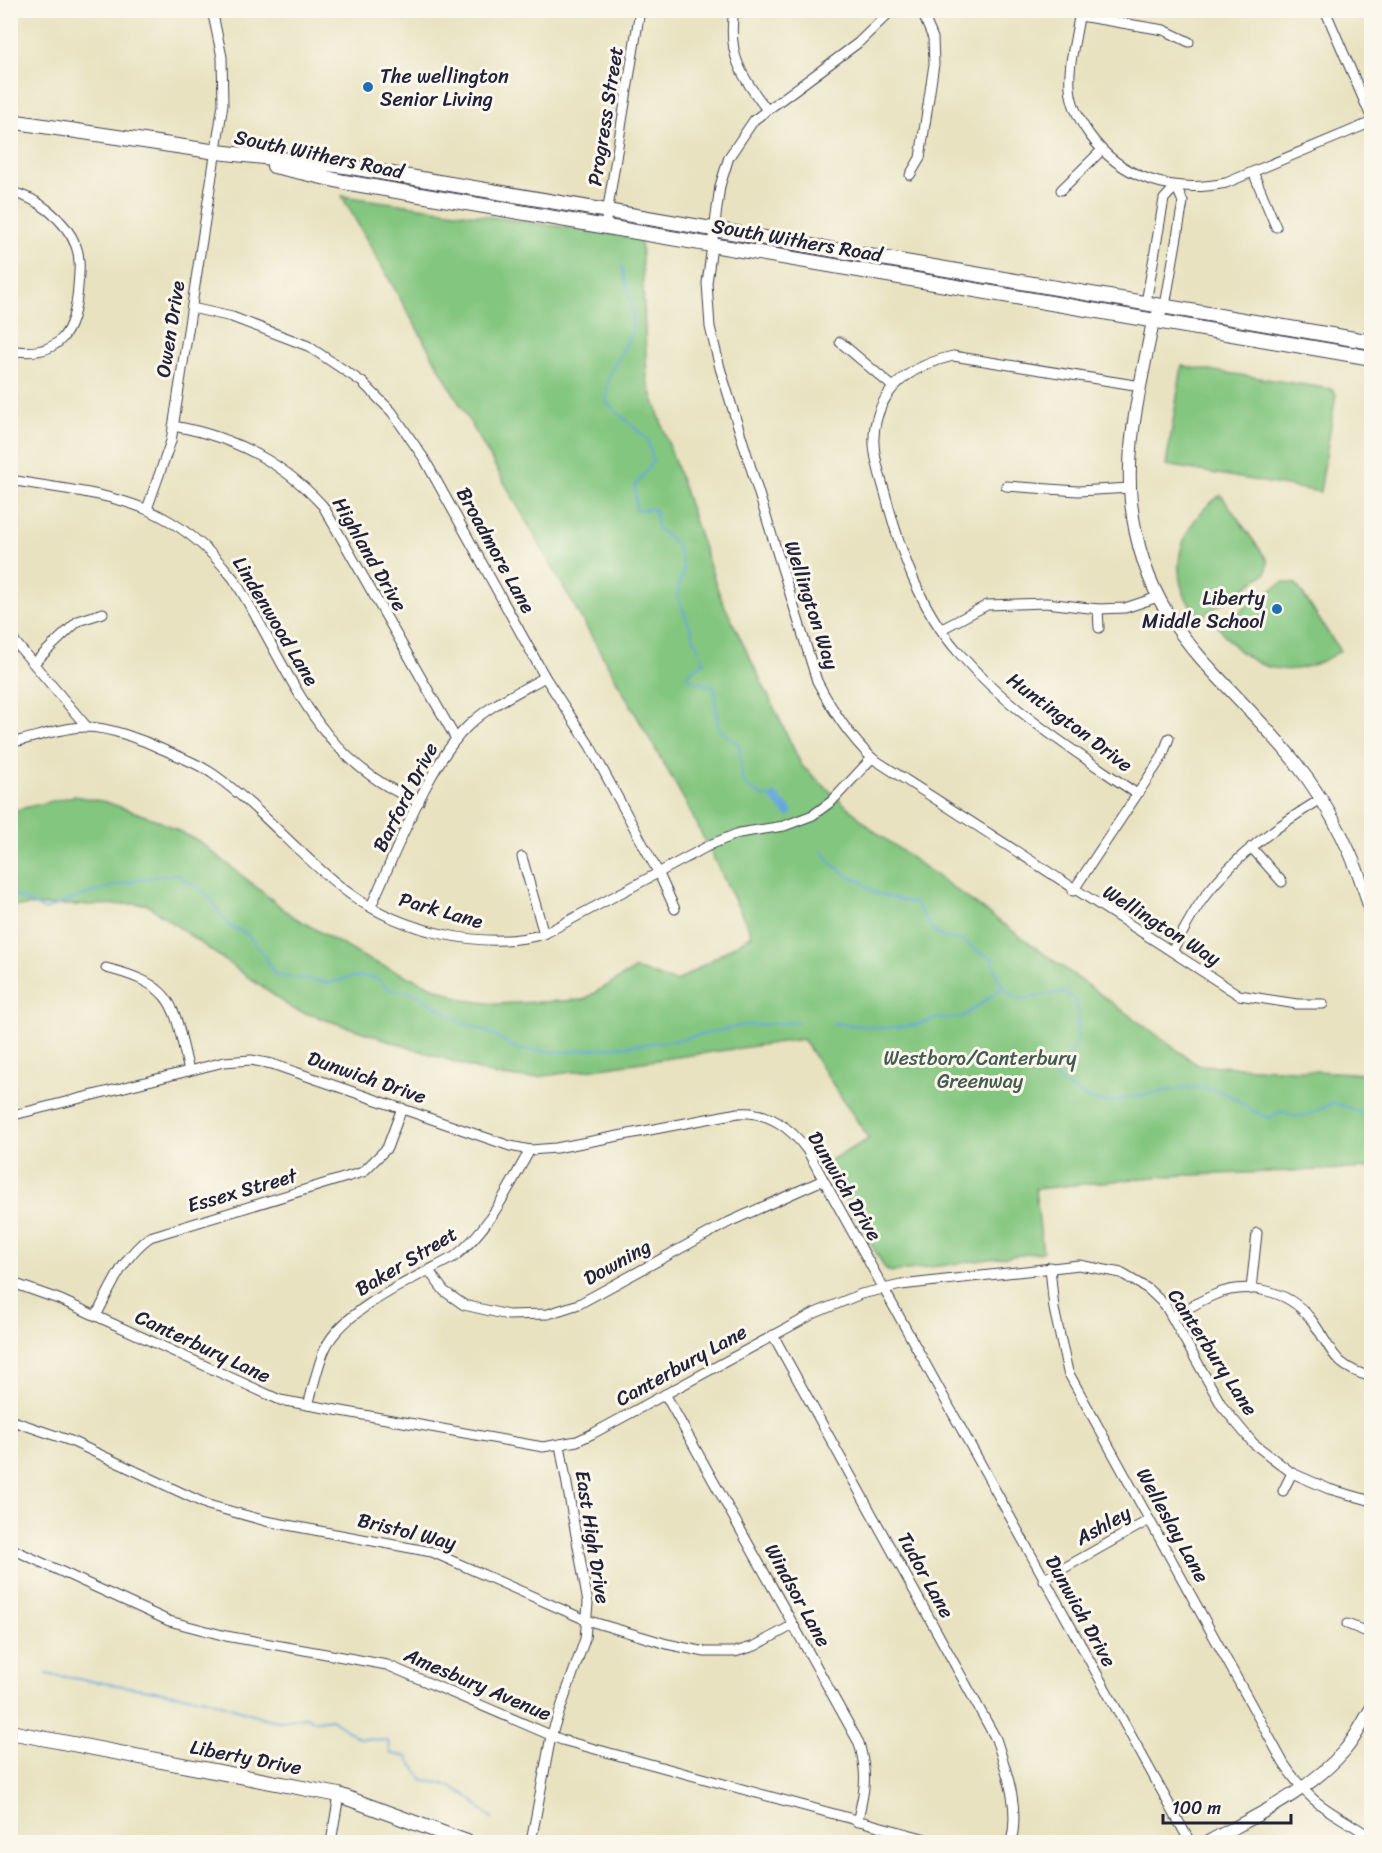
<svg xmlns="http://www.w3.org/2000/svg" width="1382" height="1853" font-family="Sriracha,sans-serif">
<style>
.green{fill:#83c67f;stroke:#52745d;stroke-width:1.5}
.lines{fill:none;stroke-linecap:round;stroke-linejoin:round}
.stream{stroke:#68a7db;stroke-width:2}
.canal{stroke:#68a7db;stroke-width:9}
.minor-casing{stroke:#403f4f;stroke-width:11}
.tertiary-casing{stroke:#403f4f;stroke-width:14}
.secondary-casing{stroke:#403f4f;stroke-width:16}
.minor{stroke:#fff;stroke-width:9}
.tertiary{stroke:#fff;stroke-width:12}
.secondary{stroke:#fff;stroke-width:14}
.poi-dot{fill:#1f6fb2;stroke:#fbf7ec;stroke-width:2}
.labels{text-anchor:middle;stroke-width:6;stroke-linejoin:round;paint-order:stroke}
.poi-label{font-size:20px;fill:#22223b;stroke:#fbf7ec;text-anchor:start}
.street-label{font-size:20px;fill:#22223b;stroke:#fbf7ec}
.park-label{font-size:20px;fill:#445b53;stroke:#fbf7ec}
</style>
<rect width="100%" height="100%" fill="#fbf7ec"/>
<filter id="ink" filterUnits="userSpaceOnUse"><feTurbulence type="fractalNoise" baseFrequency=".0167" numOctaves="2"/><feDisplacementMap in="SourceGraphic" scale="12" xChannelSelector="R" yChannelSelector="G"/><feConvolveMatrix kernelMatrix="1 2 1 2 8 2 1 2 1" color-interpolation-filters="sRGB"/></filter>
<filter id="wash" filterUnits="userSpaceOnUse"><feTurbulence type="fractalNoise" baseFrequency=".008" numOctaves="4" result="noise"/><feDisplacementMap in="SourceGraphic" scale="24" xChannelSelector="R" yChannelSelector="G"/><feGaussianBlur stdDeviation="1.35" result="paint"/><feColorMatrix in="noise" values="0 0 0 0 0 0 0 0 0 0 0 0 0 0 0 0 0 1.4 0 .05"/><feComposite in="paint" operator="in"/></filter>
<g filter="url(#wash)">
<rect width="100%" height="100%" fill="#e8e2c0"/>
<g class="green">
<path d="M342 196 641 238 647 380 720 596 802 766 873 830 1198 1065 1371 1074V1168L1163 1176 1035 1189 1043 1252 893 1272 886 1270 825 1163 869 1139 803 1039 530 1078 497 1076 293 1009 146 904 11 906V811L74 796 106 802 157 820 200 842 292 916 369 960 464 1000 495 1004 583 1000 635 969 676 982 752 935 686 803Z"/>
<path d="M1182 366 1331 389 1336 394 1320 492 1166 465Z"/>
<path d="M1221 495 1268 561 1266 573 1200 618C1162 578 1179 523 1221 495Z"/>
<path d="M1283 582 1296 584 1340 651C1292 683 1250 673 1218 626Z"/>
</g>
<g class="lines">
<g class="stream">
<path d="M622 266 633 312 631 334 609 376 606 402 648 440 653 462 635 486 636 510 655 509 657 528 677 545 684 568 677 595 704 662 687 674 690 680 714 686 718 728 739 745 743 784 762 796 775 798"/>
<path d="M821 849 832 864 850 877 861 881 875 893 916 904 933 931 943 938C965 936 974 952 993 959 996 978 1001 987 1017 999 1039 1000 1056 984 1076 1000 1078 1017 1081 1038 1071 1052 1065 1061 1059 1066 1055 1076 1074 1094 1099 1109 1125 1098 1155 1095 1189 1081 1219 1091 1237 1097 1250 1112 1269 1118L1282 1111C1301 1123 1315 1111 1333 1103L1356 1110 1372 1121"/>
<path d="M10 893 45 910C88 892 129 879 176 874L208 895 228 925 247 934 263 954 275 975 330 983 351 977H374L391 990 412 992 465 1024 488 1032 519 1050 566 1052 673 1041 739 1026 799 1022"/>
<path d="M832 1023 885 1028 916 1025 938 1018H961L1003 988"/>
<path d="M46 1674 206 1699 267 1719 280 1721 305 1717 317 1721 331 1719 359 1738 388 1741 391 1754 406 1756 424 1781C455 1782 471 1798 492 1819"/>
</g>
<path class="canal" d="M775 798 788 812"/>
</g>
</g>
<g filter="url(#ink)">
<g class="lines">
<defs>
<g id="minor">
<path d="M734 10C727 55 741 75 767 110"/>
<path d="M892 10 858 43 754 120 729 157 720 186 707 283 710 327 720 368 817 681C832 710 849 736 872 758L1239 995 1297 1004H1323"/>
<path d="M1080 10C1077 35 1068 63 1070 87 1071 104 1079 120 1089 134 1121 179 1173 194 1226 183L1372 122"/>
<path d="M1325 10 1372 119"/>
<path d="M1080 16 1164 30 1189 42"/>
<path d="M1253 172 1276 227"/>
<path d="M910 175 920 158 934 64 933 38 921 10"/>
<path d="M1061 190 1102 150"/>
<path d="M10 192C37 197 66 220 76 246 81 259 79 273 78 287 75 331 61 359 10 350"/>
<path d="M605 226 640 10"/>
<path d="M1146 303 1164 199 1176 186 1183 202 1165 306"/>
<path d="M192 308 232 317 308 346 362 382 392 412 425 460 545 677 590 746 659 874 675 909"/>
<path d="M840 342 892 386"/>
<path d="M173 426C232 436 282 461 323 506L456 739"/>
<path d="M10 480C105 496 168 496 233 578 290 666 312 759 419 802"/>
<path d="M1006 486 1078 491 1130 488"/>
<path d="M147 509 171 441 223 104 222 57 212 10"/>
<path d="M1098 609 1099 628"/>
<path d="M942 629 987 605 1046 603 1098 609 1125 608 1158 597"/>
<path d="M10 636 87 727"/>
<path d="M34 663 78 621 103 613"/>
<path d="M10 743C34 738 62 727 86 727 109 727 143 740 164 750 180 757 199 764 213 774 263 809 301 858 350 894 401 931 483 951 544 934L712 844 739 833 784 826 813 815 832 801 872 758"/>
<path d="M1137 794C1076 752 1008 710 959 653 919 608 900 550 885 493 878 468 869 444 877 418 887 381 919 364 953 356L1141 386"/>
<path d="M1251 847 1282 882"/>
<path d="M522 857 544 934"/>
<path d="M1073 891 1162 757 1169 738"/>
<path d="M371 906C395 855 428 764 468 726 489 705 519 692 545 677"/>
<path d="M1172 951C1183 933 1192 913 1205 896 1237 854 1277 826 1321 799"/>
<path d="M106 968C178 986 173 1006 189 1071"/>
<path d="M10 1116 224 1062 251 1060 272 1064 510 1146 530 1150 556 1148 738 1113C767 1110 791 1128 807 1150L1190 1842"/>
<path d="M1050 1267 1054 1309 1068 1372 1284 1764C1314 1809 1330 1809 1372 1838"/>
<path d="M429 1271 444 1291 464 1305 508 1315 548 1314 579 1304 729 1222 823 1180"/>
<path d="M10 1282 61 1300 280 1400 543 1447 577 1441 592 1434 815 1313 861 1294 901 1285 1079 1265 1121 1273 1148 1289 1165 1305 1222 1406 1253 1443 1292 1473 1329 1489 1372 1501"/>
<path d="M1251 1289 1257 1233"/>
<path d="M96 1316C111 1288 123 1256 150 1237L363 1172 387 1148 402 1108"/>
<path d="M1173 1317C1186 1310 1199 1301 1214 1295 1247 1281 1288 1290 1310 1318 1333 1348 1330 1366 1372 1377"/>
<path d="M773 1335 996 1739C1007 1773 1020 1807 1011 1842"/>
<path d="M665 1394 859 1743C868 1775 865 1791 857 1822"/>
<path d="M308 1405C314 1386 317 1365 326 1347 344 1309 417 1277 454 1257 490 1229 508 1188 530 1150"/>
<path d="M10 1420 71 1441 208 1505 266 1521 432 1552 586 1620 667 1644 705 1652H735L755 1646 793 1625"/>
<path d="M1283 1491 1292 1473"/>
<path d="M10 1548 169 1621 226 1636 387 1665 562 1740 937 1842"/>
<path d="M1043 1580 1149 1520"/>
<path d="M1347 1624 1372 1634"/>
<path d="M331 1842 339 1795"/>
<path d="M531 1842 551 1736 585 1639 588 1603 560 1445"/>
</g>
<g id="tertiary">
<path d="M1165 306 1153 321C1142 380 1125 442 1131 502 1145 632 1222 670 1295 762 1331 808 1357 859 1372 916"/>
<path d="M1208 1842C1255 1816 1309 1792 1345 1750 1356 1737 1363 1722 1372 1707"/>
</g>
<g id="secondary">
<path d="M10 121 217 152 345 166 1372 342"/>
<path d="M274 166 344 182 1372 358"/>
<path d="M10 1732 339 1795 467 1842"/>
</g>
</defs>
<use href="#minor" class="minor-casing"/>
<use href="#tertiary" class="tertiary-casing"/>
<use href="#secondary" class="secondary-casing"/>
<use href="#minor" class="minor"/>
<use href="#tertiary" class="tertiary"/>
<use href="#secondary" class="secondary"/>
</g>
</g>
<g class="poi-dot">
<circle cx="368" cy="87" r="6"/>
<circle cx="1277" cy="609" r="6"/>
</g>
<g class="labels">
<g class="poi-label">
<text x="380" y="83">The wellington<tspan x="380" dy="23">Senior Living</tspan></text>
<text x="1265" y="605" text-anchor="end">Liberty<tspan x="1265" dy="23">Middle School</tspan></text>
</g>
<g class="street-label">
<text transform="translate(605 116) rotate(-81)" y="7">Progress Street</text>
<text transform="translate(319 154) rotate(12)" y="7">South Withers Road</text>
<text transform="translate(797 240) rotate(10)" y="7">South Withers Road</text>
<text transform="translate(170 329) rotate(-81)" y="7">Owen Drive</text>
<text transform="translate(496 550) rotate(61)" y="7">Broadmore Lane</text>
<text transform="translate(370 554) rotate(60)" y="7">Highland Drive</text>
<text transform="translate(812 605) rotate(72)" y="7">Wellington Way</text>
<text transform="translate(276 621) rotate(59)" y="7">Lindenwood Lane</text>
<text transform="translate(1070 722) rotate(37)" y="7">Huntington Drive</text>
<text transform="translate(405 797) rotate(-63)" y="7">Barford Drive</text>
<text transform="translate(441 910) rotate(16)" y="7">Park Lane</text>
<text transform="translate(1162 925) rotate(32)" y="7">Wellington Way</text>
<text transform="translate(367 1077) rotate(19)" y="7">Dunwich Drive</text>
<text transform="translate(845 1186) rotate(59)" y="7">Dunwich Drive</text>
<text transform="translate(242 1190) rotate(-16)" y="7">Essex Street</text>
<text transform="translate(406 1261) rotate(-31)" y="7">Baker Street</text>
<text transform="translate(617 1262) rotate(-29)" y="7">Downing</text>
<text transform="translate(203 1346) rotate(25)" y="7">Canterbury Lane</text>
<text transform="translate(1213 1352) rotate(57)" y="7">Canterbury Lane</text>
<text transform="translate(681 1365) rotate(-29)" y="7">Canterbury Lane</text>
<text transform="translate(1103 1525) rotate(-29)" y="7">Ashley</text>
<text transform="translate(1173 1525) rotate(61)" y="7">Welleslay Lane</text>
<text transform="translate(407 1531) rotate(14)" y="7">Bristol Way</text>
<text transform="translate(593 1537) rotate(81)" y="7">East High Drive</text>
<text transform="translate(926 1575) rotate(61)" y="7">Tudor Lane</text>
<text transform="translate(798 1595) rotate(61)" y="7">Windsor Lane</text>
<text transform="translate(1081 1611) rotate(61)" y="7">Dunwich Drive</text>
<text transform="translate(478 1684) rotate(23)" y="7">Amesbury Avenue</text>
<text transform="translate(246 1757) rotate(11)" y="7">Liberty Drive</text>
</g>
<g class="park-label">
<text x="980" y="1065">Westboro/Canterbury<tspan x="980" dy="23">Greenway</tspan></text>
</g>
</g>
<rect width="1382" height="1853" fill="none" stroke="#fbf7ec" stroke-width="36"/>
<path d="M1163 1814v9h128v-9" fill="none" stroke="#22223b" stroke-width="3"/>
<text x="1172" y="1814" font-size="18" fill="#22223b" stroke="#fbf7ec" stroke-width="4.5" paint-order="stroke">100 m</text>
</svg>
